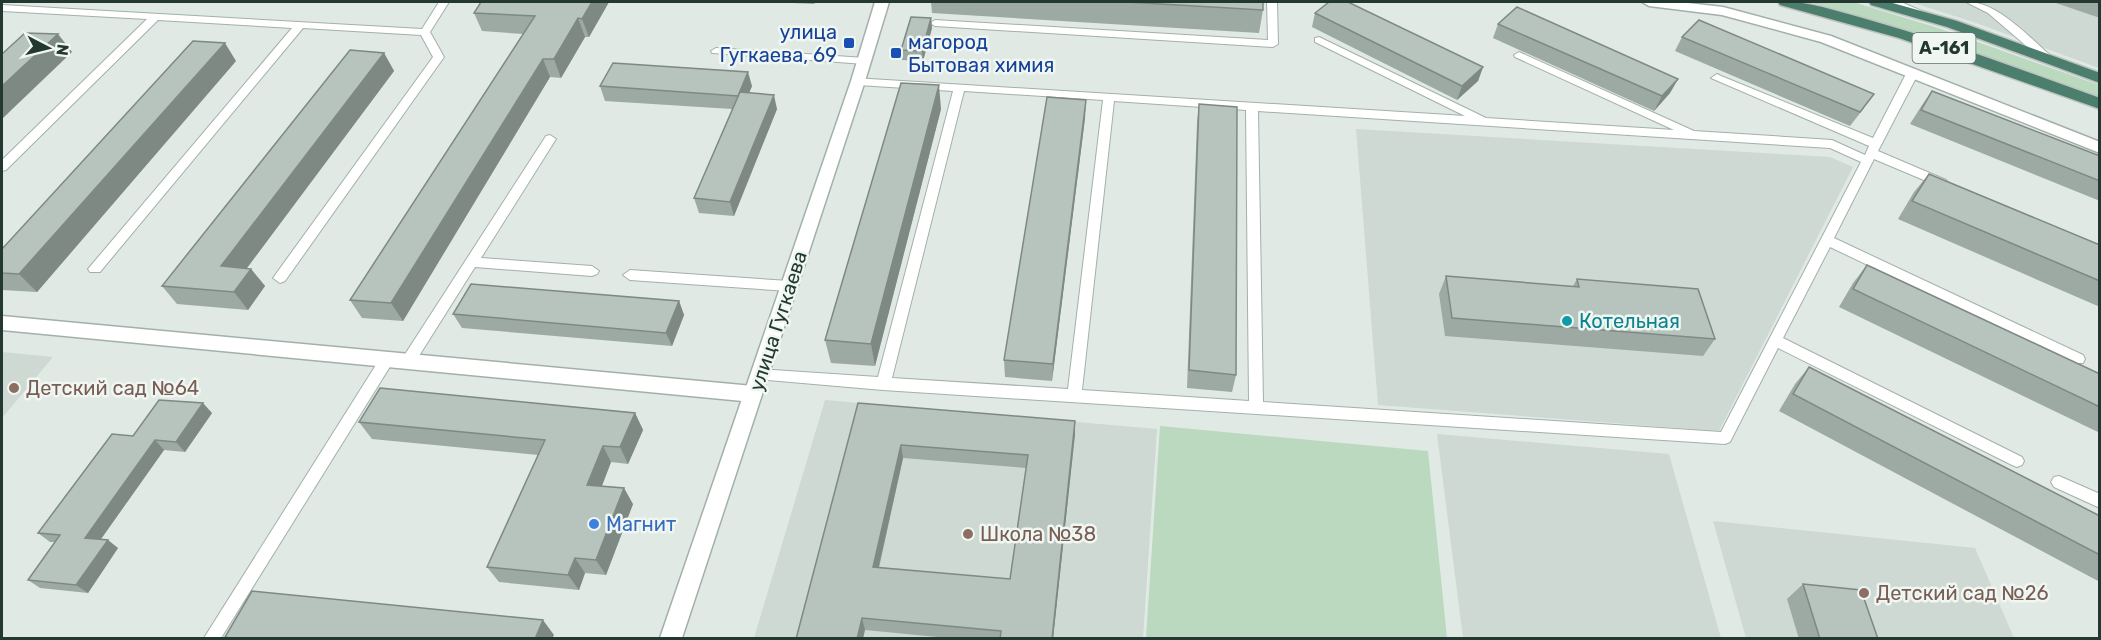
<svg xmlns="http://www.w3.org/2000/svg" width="2101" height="640" font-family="Rubik,sans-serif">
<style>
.built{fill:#ced9d3}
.green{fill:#bad9bf}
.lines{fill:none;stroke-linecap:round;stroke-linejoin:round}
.service-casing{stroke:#a3b0aa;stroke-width:2}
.minor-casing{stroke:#a3b0aa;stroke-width:3}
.tertiary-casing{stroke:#a3b0aa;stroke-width:3}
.trunk-casing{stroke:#bdc3c1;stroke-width:3}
.service{fill:#fff;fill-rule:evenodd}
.minor{fill:#fff;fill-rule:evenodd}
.tertiary{fill:#fff;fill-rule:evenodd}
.trunk{fill:#4c7e6d;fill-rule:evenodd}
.wall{fill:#9da9a3;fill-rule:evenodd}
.shaded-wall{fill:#7f8984}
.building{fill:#b6c4bd;stroke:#7f8984;stroke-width:1.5;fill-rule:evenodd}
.transit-dot{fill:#1a4fb4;stroke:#f0f6f2;stroke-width:2}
.culture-dot{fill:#0f9aa8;stroke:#f0f6f2;stroke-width:2}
.education-dot{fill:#8d6e63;stroke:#f0f6f2;stroke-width:2}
.shop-dot{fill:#3f7fe0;stroke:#f0f6f2;stroke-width:2}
.labels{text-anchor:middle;stroke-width:5;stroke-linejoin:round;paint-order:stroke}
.shield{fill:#f0f6f2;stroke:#60716a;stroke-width:1.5}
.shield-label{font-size:18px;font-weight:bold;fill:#223830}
.transit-label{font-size:20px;fill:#164399;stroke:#f0f6f2;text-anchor:end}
.street-label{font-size:20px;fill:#223830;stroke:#f0f6f2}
.culture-label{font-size:20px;fill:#0d838f;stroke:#f0f6f2;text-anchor:start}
.education-label{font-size:20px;fill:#785e54;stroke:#f0f6f2;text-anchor:start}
.shop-label{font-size:20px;fill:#366cbe;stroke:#f0f6f2;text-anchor:start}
</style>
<rect width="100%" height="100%" fill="#e0e9e4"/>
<g class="built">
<path d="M1911 2H2099V68L1976 23Z"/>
<path d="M1356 129 1830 157 1853 167 1719 431 1378 405Z"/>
<path d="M2 352 53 357 2 418Z"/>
<path d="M825 400 1157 429 1143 638H754Z"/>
<path d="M1437 434 1669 454 1721 638H1463Z"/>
<path d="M1713 521 1975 548 2014 638H1746Z"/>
</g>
<g class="green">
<path d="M1810 2H1853L1938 28 2099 85V100L1962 48Z"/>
<path d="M1160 426 1428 451 1447 638H1146Z"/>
</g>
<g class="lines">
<defs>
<g id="service">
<path d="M439 2H449L430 32 444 57 285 281 280 283 273 278 433 57 421 35 303 28 100 272H90L88 269 292 28 158 20 6 170 2 171V160L147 19 2 11V5L422 29Z"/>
<path d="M1267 2H1277L1278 44 1273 47 935 26 930 23 935 20 1268 40Z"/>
<path d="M1888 2H1901L1926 13 1921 16 1917 15Z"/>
<path d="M1966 2C1996 0 2030 38 2052 57V61H2044L1988 13Z"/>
<path d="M1319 37 1486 118 1674 130 1515 57 1514 55 1519 52 1694 131 1832 140 1865 155 1869 146 1711 78 1717 74 1721 76 1873 138 1907 72 1913 69 1917 70 1919 72 1878 151 1946 180 1948 183 1942 187 1938 186 1874 159 1834 238 2083 355 2085 359 2083 363H2073L1830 247 1783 338 2022 457 2024 461 2022 465 2017 467 2012 465 1778 348 1730 442 1725 444 883 390 755 379 753 375 755 371 760 369 878 377 953 91 858 85 852 81 854 78 1465 116 1315 42V38ZM964 91 1103 100 1068 389 892 378ZM1114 101 1246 110 1249 401 1082 390ZM1258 111 1830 148 1861 162 1721 432 1263 402Z"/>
<path d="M716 48 865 58 870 61 865 64 712 53 711 51Z"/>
<path d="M550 135 556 139 481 258 592 266 599 271 597 274 592 276 475 267 412 367H402L400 363 402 359 546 136Z"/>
<path d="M630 270 789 281 796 286 789 291 630 280 623 275Z"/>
<path d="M386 356 391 357 393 361 391 365 221 638H204L381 357Z"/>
<path d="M2059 476 2100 494V508L2054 487 2051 482 2054 477Z"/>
</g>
<g id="minor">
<path d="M1642 2H1679L1723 7 1831 36 2100 142V153L1821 42 1722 15 1649 6Z"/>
<path d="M2 316 753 386 760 389 762 394 760 399 753 402 2 330Z"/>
</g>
<path id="tertiary" d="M875 2H889L865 81 682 638H660L851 81Z"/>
<g id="trunk">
<path d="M1778 2C1805 0 1833 10 1859 17 1941 40 2020 69 2100 98V109L1899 38 1780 5Z"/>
<path d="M1869 2H1889L1957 21 2100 73V83L1947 27 1871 5Z"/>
</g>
</defs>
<use href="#service" class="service-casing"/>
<use href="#minor" class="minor-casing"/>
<use href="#tertiary" class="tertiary-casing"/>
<use href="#trunk" class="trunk-casing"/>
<use href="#service" class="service"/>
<use href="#minor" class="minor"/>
<use href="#tertiary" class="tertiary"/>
<use href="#trunk" class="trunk"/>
</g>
<g class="wall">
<path d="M609 2 589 37H585L561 78 550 77 403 321 362 318 350 300 523 34 482 31 474 13Z"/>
<path d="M770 2H816L814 4Z"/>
<path d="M931 2H1263V10L1259 33 932 13Z"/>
<path d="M2053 2H2100V18Z"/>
<path d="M1315 13 1483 67 1478 81 1457 100 1312 27Z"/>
<path d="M931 18 932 28 923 61 902 60 901 50Z"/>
<path d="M1498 24 1678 79 1670 93 1654 111 1493 38Z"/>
<path d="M1682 37 1864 108 1850 126 1675 51Z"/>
<path d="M384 53 394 71 247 268 251 269 265 286 248 310 177 304 162 286Z"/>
<path d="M236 61 37 292 2 290V249Z"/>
<path d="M600 86H752L749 93 777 109 734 216 699 213 694 198 732 109 605 101Z"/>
<path d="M1932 91 2100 156V201L1910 124 1922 105Z"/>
<path d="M1199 104 1236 375 1232 392 1187 388 1197 122Z"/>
<path d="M941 109 875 366 831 363 825 340Z"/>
<path d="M1085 118 1052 381 1005 377 1004 360Z"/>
<path d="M1929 174 2100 245V307L1898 219 1914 192Z"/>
<path d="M1867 265 2100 374V433L1839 307 1853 283Z"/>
<path d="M1446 276 1573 286 1577 279 1715 339 1703 356 1445 336 1439 294Z"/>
<path d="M679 301 684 315 672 346 462 328 453 314Z"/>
<path d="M1809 367 2100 516V582L1779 411 1795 384Z"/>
<path d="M858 403 1075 434 1053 639H958L865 630 796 639ZM903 458 1026 468 1010 579 879 568Z"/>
<path d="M212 413 185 452 164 450 101 539 118 548 88 593 40 588 28 580 55 542H50L38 533 133 436Z"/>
<path d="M635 413 643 430 628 464 611 462 602 486 633 504 606 575 585 573 579 590 499 582 487 567 538 455 372 439 359 422Z"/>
<path d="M1803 584 1878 639H1799L1787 599Z"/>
</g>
<g class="shaded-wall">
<path d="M592 2H609L589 37 582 19Z"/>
<path d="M578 18 585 37 561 78 554 59Z"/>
<path d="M931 18 932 28 923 61 922 51Z"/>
<path d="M58 34 72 52 2 119V86Z"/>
<path d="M225 43 236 61 37 292 19 274Z"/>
<path d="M384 53 394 71 235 284 221 266Z"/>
<path d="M543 59 550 77 403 321 391 303Z"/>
<path d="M1483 67 1478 81 1457 100 1462 86Z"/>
<path d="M748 72 752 86 742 110 738 96Z"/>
<path d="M1678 79 1670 93 1654 111 1662 96Z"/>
<path d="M939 85 941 109 875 366 871 344Z"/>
<path d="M774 95 777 109 734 216 730 202Z"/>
<path d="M1086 100 1085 118 1052 381 1053 364Z"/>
<path d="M251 269 265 286 248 310 234 292Z"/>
<path d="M679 301 684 315 672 346 666 333Z"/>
<path d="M203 403 212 413 185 452 176 442Z"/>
<path d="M635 413 643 430 628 464 620 447Z"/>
<path d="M1075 421V434L1053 639H1052Z"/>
<path d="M155 440 164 450 96 546 85 538Z"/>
<path d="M901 445 903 458 876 579 873 567Z"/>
<path d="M603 446 611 462 596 501 587 485Z"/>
<path d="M624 488 633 504 606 575 596 560Z"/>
<path d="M108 540 118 548 88 593 76 585Z"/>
<path d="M575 558 585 573 579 590 568 575Z"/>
<path d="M862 618 865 630 863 639H857Z"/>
<path d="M543 620 554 635 552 639H535Z"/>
</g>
<g class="building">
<path d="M481 2H592L582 19 578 18 554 59H543L391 303 350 300 535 16 474 13Z"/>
<path d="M1127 2H1263V10Z"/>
<path d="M1329 2H1348L1483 67 1462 86 1315 13Z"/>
<path d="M1517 7 1678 79 1662 96 1498 24Z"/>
<path d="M911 17 931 18 922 51 901 50Z"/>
<path d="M1699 20 1874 94 1860 112 1682 37Z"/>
<path d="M25 33 58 34 2 86V54Z"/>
<path d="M193 41 225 43 19 274 2 273V249Z"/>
<path d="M350 50 384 53 221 266 251 269 234 292 162 286Z"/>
<path d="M613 63 748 72 738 96 600 86Z"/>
<path d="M901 83 939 85 871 344 825 340Z"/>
<path d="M1932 91 2100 156V181L1921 110Z"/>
<path d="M740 92 774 95 730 202 694 198Z"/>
<path d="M1047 97 1086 100 1053 364 1004 360Z"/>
<path d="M1199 104 1237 107 1236 375 1189 370Z"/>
<path d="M1929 174 2100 245V281L1912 201Z"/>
<path d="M1867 265 2100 374V407L1853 289Z"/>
<path d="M1446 276 1579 287 1577 279 1698 289 1715 339 1452 318Z"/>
<path d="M471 284 679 301 666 333 453 314Z"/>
<path d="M1809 367 2100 516V555L1793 394Z"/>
<path d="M380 388 635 413 620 447 603 446 587 485 624 488 596 560 575 558 568 575 487 567 545 440 359 422Z"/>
<path d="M159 400 203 403 176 442 155 440 85 538 108 540 76 585 28 580 60 535 38 533 112 434 133 436Z"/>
<path d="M858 403 1075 421 1052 639H1000L1001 631 862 618 857 639H796ZM901 445 1028 455 1010 579 873 567Z"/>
<path d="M1803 584 1861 590 1878 639H1820Z"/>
<path d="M252 591 543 620 535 639H235L225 637Z"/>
</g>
<g class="transit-dot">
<rect x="843" y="37" width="12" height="12" rx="3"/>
<rect x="890" y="47" width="12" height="12" rx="3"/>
</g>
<circle class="culture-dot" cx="1567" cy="321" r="6"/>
<g class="education-dot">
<circle cx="14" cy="388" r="6"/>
<circle cx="968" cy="534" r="6"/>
<circle cx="1864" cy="593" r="6"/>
</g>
<circle class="shop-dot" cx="594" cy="524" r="6"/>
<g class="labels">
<rect class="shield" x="1912.5" y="33" width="63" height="30" rx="4.5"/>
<g class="shield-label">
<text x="1944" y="54">А-161</text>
</g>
<g class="transit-label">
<text x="837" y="39">улица<tspan x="837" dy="23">Гугкаева, 69</tspan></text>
<text x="908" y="49" text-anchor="start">магород<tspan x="908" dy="23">Бытовая химия</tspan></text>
</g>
<g class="street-label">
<text transform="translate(778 321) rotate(-72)" y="7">улица Гугкаева</text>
</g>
<g class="culture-label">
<text x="1579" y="328">Котельная</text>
</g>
<g class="education-label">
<text x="26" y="395">Детский сад №64</text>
<text x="980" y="541">Школа №38</text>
<text x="1876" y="600">Детский сад №26</text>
</g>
<g class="shop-label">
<text x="606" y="531">Магнит</text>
</g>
</g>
<rect width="2101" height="640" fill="none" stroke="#223830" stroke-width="6"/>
<g transform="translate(48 48) rotate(97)" stroke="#f0f6f2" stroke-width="4.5" paint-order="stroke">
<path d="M0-4.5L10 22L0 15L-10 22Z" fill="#223830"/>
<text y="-9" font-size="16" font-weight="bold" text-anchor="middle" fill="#223830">N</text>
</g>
</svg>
